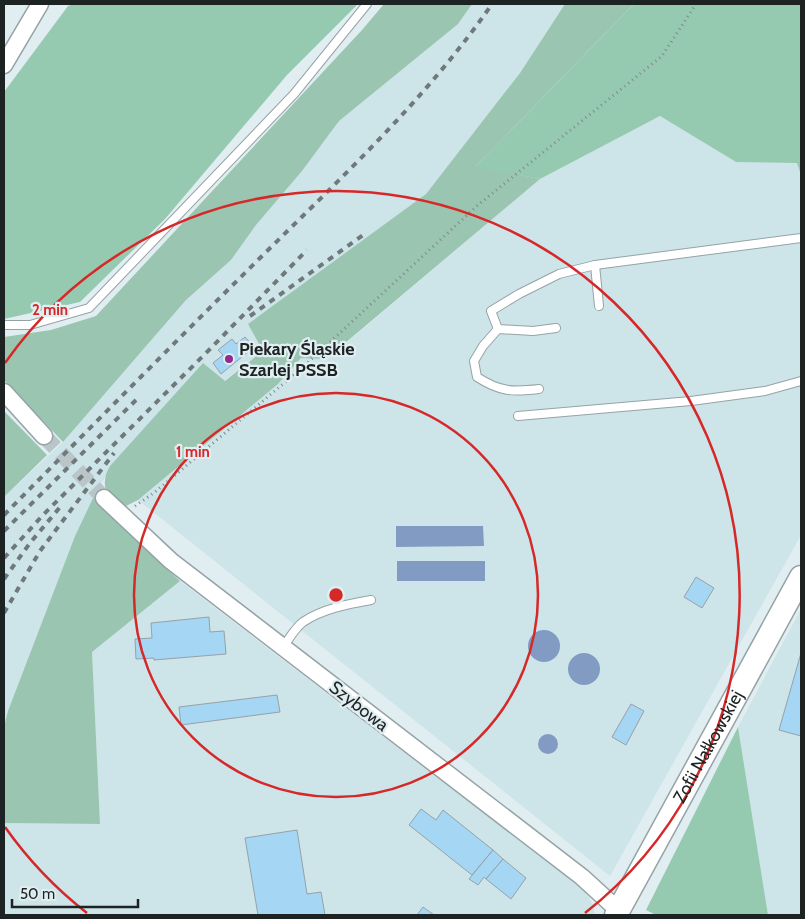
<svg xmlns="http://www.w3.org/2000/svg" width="805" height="919" font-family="Cabin,sans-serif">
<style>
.built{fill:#cde4e8}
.green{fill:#9ac5b0}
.forest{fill:#96cab0}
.water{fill:#819bc2}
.building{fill:#a5d6f3;stroke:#97a1a8}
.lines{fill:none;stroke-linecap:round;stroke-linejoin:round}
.street-tunnel{stroke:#b9c5c8;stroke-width:16;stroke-dasharray:16 8;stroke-linecap:butt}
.lane-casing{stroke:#96a3a6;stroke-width:10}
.street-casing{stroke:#96a3a6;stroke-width:19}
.secondary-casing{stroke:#96a3a6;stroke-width:25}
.path{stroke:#808a8b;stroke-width:3;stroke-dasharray:1 4;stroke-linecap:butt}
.lane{stroke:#fff;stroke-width:8}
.street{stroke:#fff;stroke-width:16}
.secondary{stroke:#fff;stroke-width:22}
.rail{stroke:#6f787a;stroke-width:4;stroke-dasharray:6 6;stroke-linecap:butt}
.ring{fill:none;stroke:#d62828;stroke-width:2.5}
.poi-dot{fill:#932b8f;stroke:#e0eef1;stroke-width:2}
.labels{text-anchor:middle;stroke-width:4.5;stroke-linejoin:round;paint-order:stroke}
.poi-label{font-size:18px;font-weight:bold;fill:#1d2323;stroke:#e0eef1;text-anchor:start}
.street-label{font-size:18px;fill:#1d2323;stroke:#e0eef1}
.centre{fill:#d62828;stroke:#e0eef1;stroke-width:2.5}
.ring-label{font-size:15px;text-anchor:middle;font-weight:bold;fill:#d62828;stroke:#e0eef1;stroke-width:4.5;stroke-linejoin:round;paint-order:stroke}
</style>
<rect width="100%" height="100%" fill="#e0eef1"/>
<g class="built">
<path d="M472 4H565L520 73 426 194 248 324 264 351 224 381 203 363 108 472 94 496 75 536 8 711 4 727V497L63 442 186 300 231 260 256 225 302 171 339 121 458 24Z"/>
<path d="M660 116 736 162 797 163 801 175V535L610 876 138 500 278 384 301 358 327 359 540 179Z"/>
<path d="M180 581 585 891 593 905 595 915H4V823L100 824 92 652Z"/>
<path d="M801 609V915H768L738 727Z"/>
</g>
<g class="green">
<path d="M384 4H472L458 24 339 121 302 171 256 225 231 260 186 300 63 442 4 380V337L51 330 96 316 362 30Z"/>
<path d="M565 4H634L476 166 540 179 326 359 301 358 278 384 138 500 126 506C122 505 117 504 114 501 102 492 103 477 110 466L203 363 225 381 263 351 248 324 426 194 520 73Z"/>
<path d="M4 411 47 455 4 497Z"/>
<path d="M94 496 143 547 180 581 92 652 100 824 4 823V727L8 711 75 536Z"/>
</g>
<g class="forest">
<path d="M73 4H358L287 75 165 219 80 302 4 319V92L68 6Z"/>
<path d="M634 4H801V175L797 163 736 162 660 116 540 179 475 167Z"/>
<path d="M738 727 768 915H656L646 910Z"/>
</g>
<g class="water">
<path d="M483 526 484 546 396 547V526Z"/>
<rect x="397" y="561" width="88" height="20"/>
<circle cx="544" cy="646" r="16"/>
<circle cx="584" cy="669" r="16"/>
<circle cx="548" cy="744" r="10"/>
</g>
<g class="building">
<path d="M245 337 254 347 221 374 213 363 223 355 218 350 232 339 236 344Z"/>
<path d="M696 577 714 588 702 608 684 597Z"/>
<path d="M209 617 210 632 224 631 226 654 154 660V658L136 659 135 639 152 638 151 623Z"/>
<path d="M801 653V736L779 730Z"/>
<path d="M277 695 280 712 181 725 179 707Z"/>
<path d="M631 704 644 711 626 745 612 737Z"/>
<path d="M421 809 436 820 443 810 493 850 472 875 409 825Z"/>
<path d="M297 830 307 894 321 892 325 915H258L245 838Z"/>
<path d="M493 850 503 859 486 879 484 877 478 885 469 879Z"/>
<path d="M503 859 526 878 511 899 486 879Z"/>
<path d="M423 907 434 915H417Z"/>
</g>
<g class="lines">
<path class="street-tunnel" d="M44 436 104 498"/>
<defs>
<g id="lane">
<path d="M595 265 599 306"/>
<path d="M4 325H30L89 308 294 94 367 4"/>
<path d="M556 328 533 331 498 329 491 311 519 294 559 274 595 265 801 238"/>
<path d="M498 329 483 346 474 361 477 377C500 392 513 392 539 389"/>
<path d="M518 416 691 401 765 391 801 381"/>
<path d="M283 647C289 639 295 628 303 622 322 609 348 604 371 600"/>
</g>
<g id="street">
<path d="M4 65 40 4"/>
<path d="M4 392 44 436"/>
<path d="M104 498 171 561 582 877 618 910"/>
</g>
<g id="secondary">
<path id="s1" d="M616 915 801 577"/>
</g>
</defs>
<use href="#lane" class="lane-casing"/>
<use href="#street" class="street-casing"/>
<use href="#secondary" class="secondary-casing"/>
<path class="path" d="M135 506 155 492 302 368 478 205 662 56 696 4"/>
<use href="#lane" class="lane"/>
<use href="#street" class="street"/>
<use href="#secondary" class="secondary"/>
<g class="rail">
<path d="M250 316 366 233"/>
<path d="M4 515C89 429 174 343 260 258 342 177 427 98 492 4"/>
<path d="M4 531 136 400"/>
<path d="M4 558 43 515 209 350 307 250"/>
<path d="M4 579 30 543 61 506"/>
<path d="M4 613 40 551 114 453"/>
</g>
</g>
<g class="ring">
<circle cx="336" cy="595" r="202"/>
<path d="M87 913A404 404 0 0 1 5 827M5 363A404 404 0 1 1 585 913"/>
</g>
<circle class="poi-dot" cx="229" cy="359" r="5"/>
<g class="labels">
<g class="poi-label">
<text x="239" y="355">Piekary Śląskie<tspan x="239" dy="21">Szarlej PSSB</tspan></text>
</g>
<g class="street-label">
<text transform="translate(359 706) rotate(38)" y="6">Szybowa</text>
<text dy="6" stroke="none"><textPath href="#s1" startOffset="192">Zofii Nałkowskiej</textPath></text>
</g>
</g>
<circle cx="336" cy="595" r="8" class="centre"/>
<g class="ring-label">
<text x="50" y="315">2 min</text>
<text x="193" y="457">1 min</text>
</g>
<rect width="805" height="919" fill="none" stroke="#1d2323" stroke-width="10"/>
<path d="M12 899v8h126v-8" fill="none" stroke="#1d2323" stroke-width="2.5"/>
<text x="20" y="899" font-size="15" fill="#1d2323" stroke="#e0eef1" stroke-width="4" paint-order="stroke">50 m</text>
</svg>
